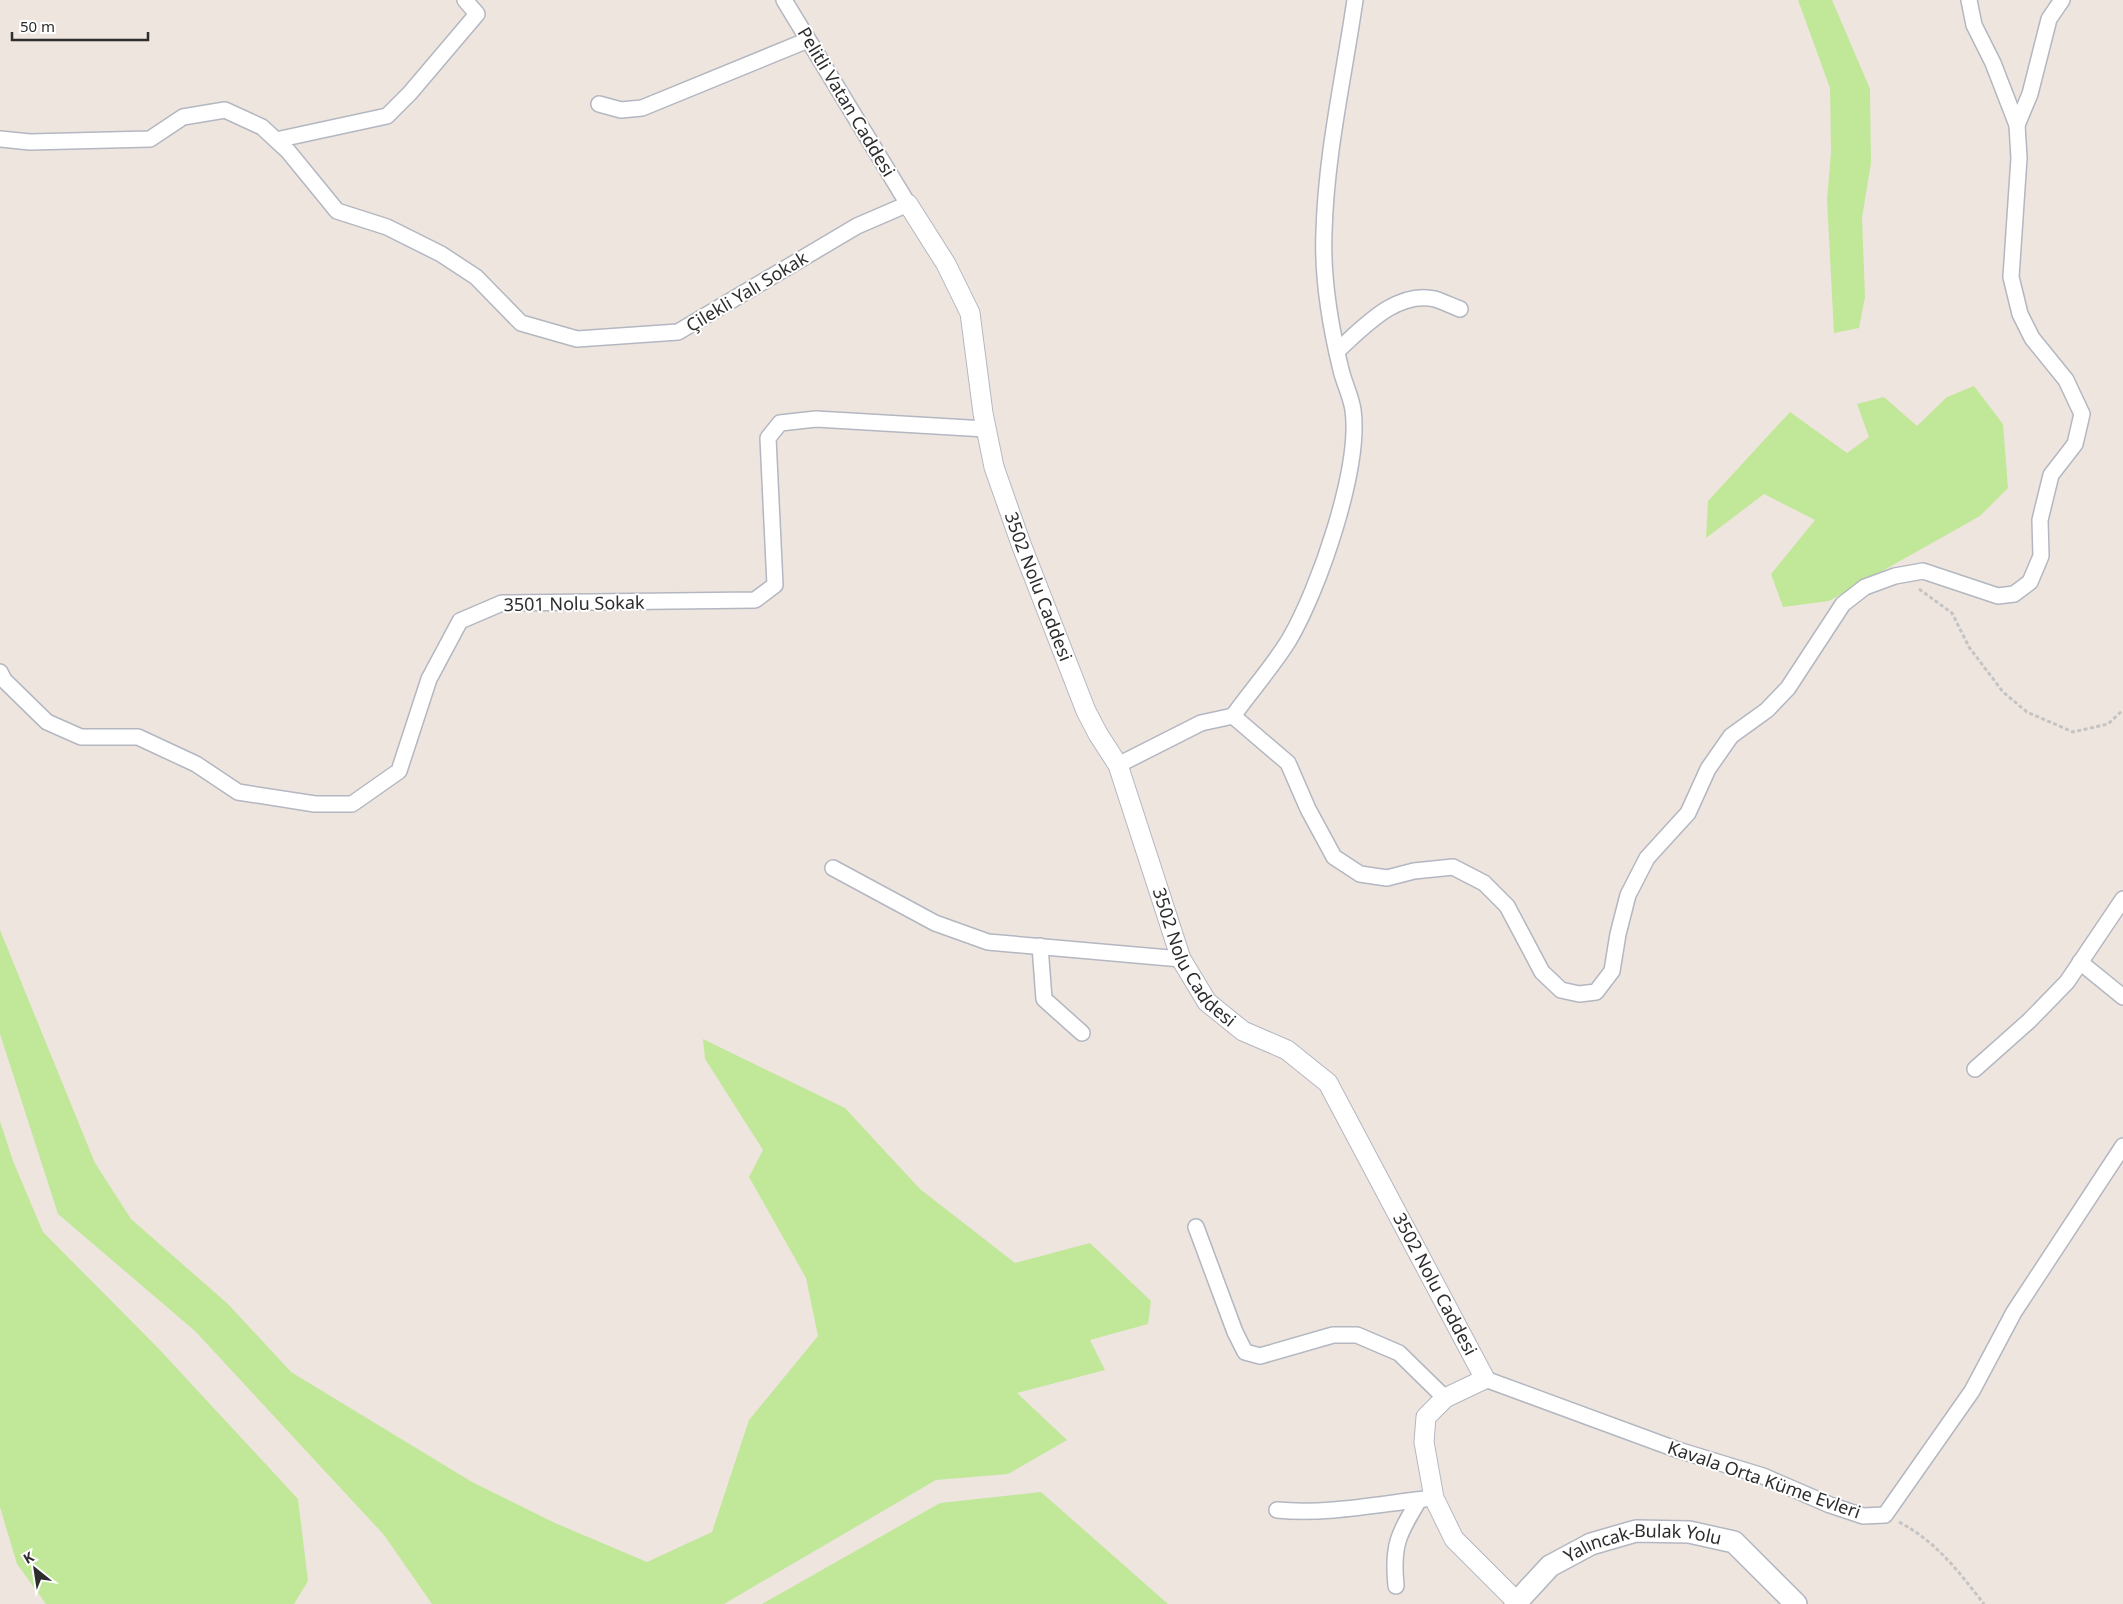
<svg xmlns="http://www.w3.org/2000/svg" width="2123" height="1604" font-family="'Noto Sans',sans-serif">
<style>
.green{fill:#c1e799}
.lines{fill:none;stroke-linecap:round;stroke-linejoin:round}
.minor-casing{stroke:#b3b7c1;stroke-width:18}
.tertiary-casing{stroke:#b3b7c1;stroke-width:21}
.secondary-casing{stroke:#b3b7c1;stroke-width:24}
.path{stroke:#c4c4c4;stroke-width:3;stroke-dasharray:4 2.5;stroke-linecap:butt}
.minor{stroke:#fff;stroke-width:15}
.tertiary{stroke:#fff;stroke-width:19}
.secondary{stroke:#fff;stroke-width:21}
.labels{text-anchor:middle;stroke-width:4;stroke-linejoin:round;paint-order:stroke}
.street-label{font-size:18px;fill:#2d2d2d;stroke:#fff}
</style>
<rect width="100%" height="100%" fill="#efe5df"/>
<g class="green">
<path d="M1798 0H1832L1870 89 1871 163 1862 218 1865 297 1859 328 1834 333 1827 200 1831 152 1830 88Z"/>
<path d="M1974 386 2003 424 2008 488 1980 516 1829 601 1783 607 1771 574 1815 520 1764 494 1706 538 1708 501 1790 412 1847 453 1869 437 1857 404 1884 397 1917 426 1947 397Z"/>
<path d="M0 930 95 1163 131 1219 228 1304 291 1372 472 1482 555 1523 647 1562 712 1532 749 1420 818 1336 806 1278 749 1177 763 1150 705 1059 703 1039 845 1108 920 1189 1015 1263 1090 1243 1151 1301 1148 1324 1090 1340 1105 1370 1017 1393 1067 1440 1008 1474 936 1480 724 1604H432L384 1535 195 1331 58 1214 0 1034Z"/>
<path d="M0 1121 13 1161 43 1232 159 1349 298 1499 308 1581 294 1604H46L17 1564 0 1507Z"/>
<path d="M1041 1492 1168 1604H762L940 1503Z"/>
</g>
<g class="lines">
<defs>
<g id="minor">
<path d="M599 104 621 110 642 108 808 40"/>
<path d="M2017 125 2030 94 2049 19 2062 0"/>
<path d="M0 139 30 142 150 139 183 117 225 110 262 127 276 140 288 151 337 211 387 227 441 254 476 277 521 323 577 339 678 332 857 226 908 204 784 0"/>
<path d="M276 140 387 116 410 93 477 14 465 0"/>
<path d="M1337 351C1363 328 1396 290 1435 299 1444 302 1452 306 1460 309"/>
<path d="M0 672 4 680 47 722 81 737H138L196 764 238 792 315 804H352L399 771 429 679 460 621 502 603 755 600 775 585 768 438 780 423 816 419 986 429"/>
<path d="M1233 716 1288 763 1308 809 1334 857 1360 874 1387 878 1414 871 1453 867 1484 883 1507 906 1542 972 1561 990 1579 994 1596 992 1612 971 1618 934 1628 895 1647 858 1688 813 1708 769 1731 736 1767 710 1788 688 1843 604 1865 587 1895 576 1923 571 1998 596 2014 594 2030 582 2041 556 2040 520 2051 475 2075 444 2082 414 2066 380 2032 338 2020 314 2011 277 2019 158 2017 125 1993 63 1974 25 1969 0"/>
<path d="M1233 716C1251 691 1273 666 1289 640 1319 589 1361 468 1353 410 1351 396 1344 383 1341 370 1330 325 1322 278 1324 232 1326 154 1344 76 1355 0"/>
<path d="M1118 765 1201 723 1233 716"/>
<path d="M833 868 935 923 988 942 1181 959"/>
<path d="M1040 946 1044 999 1082 1033"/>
<path d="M2080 962 2123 997"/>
<path d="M1975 1069 2029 1021 2067 982 2123 899"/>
<path d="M1196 1227 1235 1332 1245 1352 1260 1356 1333 1335H1357L1399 1353 1445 1398"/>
<path d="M1485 1379 1678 1450 1763 1476 1830 1505 1863 1516 1885 1515 1972 1391 2014 1312 2123 1146"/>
<path d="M1277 1510C1329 1515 1383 1503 1434 1498"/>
<path d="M1396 1586C1392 1545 1398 1535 1419 1500"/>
</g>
<g id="tertiary">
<path id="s1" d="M908 204 946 264 970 313 983 413 994 467 1021 544 1086 711 1098 734 1118 765 1181 959 1207 1002 1243 1031 1287 1050 1328 1083 1485 1379 1445 1398 1426 1417 1424 1442 1434 1498 1454 1539 1516 1601"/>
</g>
<g id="secondary">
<path id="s2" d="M1515 1604 1550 1566 1591 1544 1636 1531 1689 1532 1734 1542 1796 1604"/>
</g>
</defs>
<use href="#minor" class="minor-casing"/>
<use href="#tertiary" class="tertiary-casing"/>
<use href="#secondary" class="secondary-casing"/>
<g class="path">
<path d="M1919 589 1952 613 1969 647 2003 692 2027 712 2073 732 2108 724 2123 710"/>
<path d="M1899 1522C1937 1542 1958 1571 1984 1604"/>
</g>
<use href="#minor" class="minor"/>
<use href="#tertiary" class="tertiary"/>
<use href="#secondary" class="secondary"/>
</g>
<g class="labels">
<g class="street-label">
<text transform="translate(846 102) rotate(59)" y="6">Pelitli Vatan Caddesi</text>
<text transform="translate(747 292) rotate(-31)" y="6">Çilekli Yalı Sokak</text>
<text dy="6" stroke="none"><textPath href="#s1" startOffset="409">3502 Nolu Caddesi</textPath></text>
<text transform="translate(574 604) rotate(-1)" y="6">3501 Nolu Sokak</text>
<text dy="6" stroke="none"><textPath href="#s1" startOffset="814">3502 Nolu Caddesi</textPath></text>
<text dy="6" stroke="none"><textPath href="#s1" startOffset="1234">3502 Nolu Caddesi</textPath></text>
<text transform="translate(1764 1480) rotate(19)" y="6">Kavala Orta Küme Evleri</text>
<text dy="6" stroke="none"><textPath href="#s2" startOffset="150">Yalıncak-Bulak Yolu</textPath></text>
</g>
</g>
<g transform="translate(35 1569) rotate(330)" stroke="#ffffff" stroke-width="4" paint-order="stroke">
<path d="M0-4L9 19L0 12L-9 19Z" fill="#2d2d2d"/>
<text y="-8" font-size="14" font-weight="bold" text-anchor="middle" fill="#2d2d2d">K</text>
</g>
<path d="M12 32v8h136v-8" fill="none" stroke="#2d2d2d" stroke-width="2.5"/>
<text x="20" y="32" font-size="15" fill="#2d2d2d" stroke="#ffffff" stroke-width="4" paint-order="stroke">50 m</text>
</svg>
